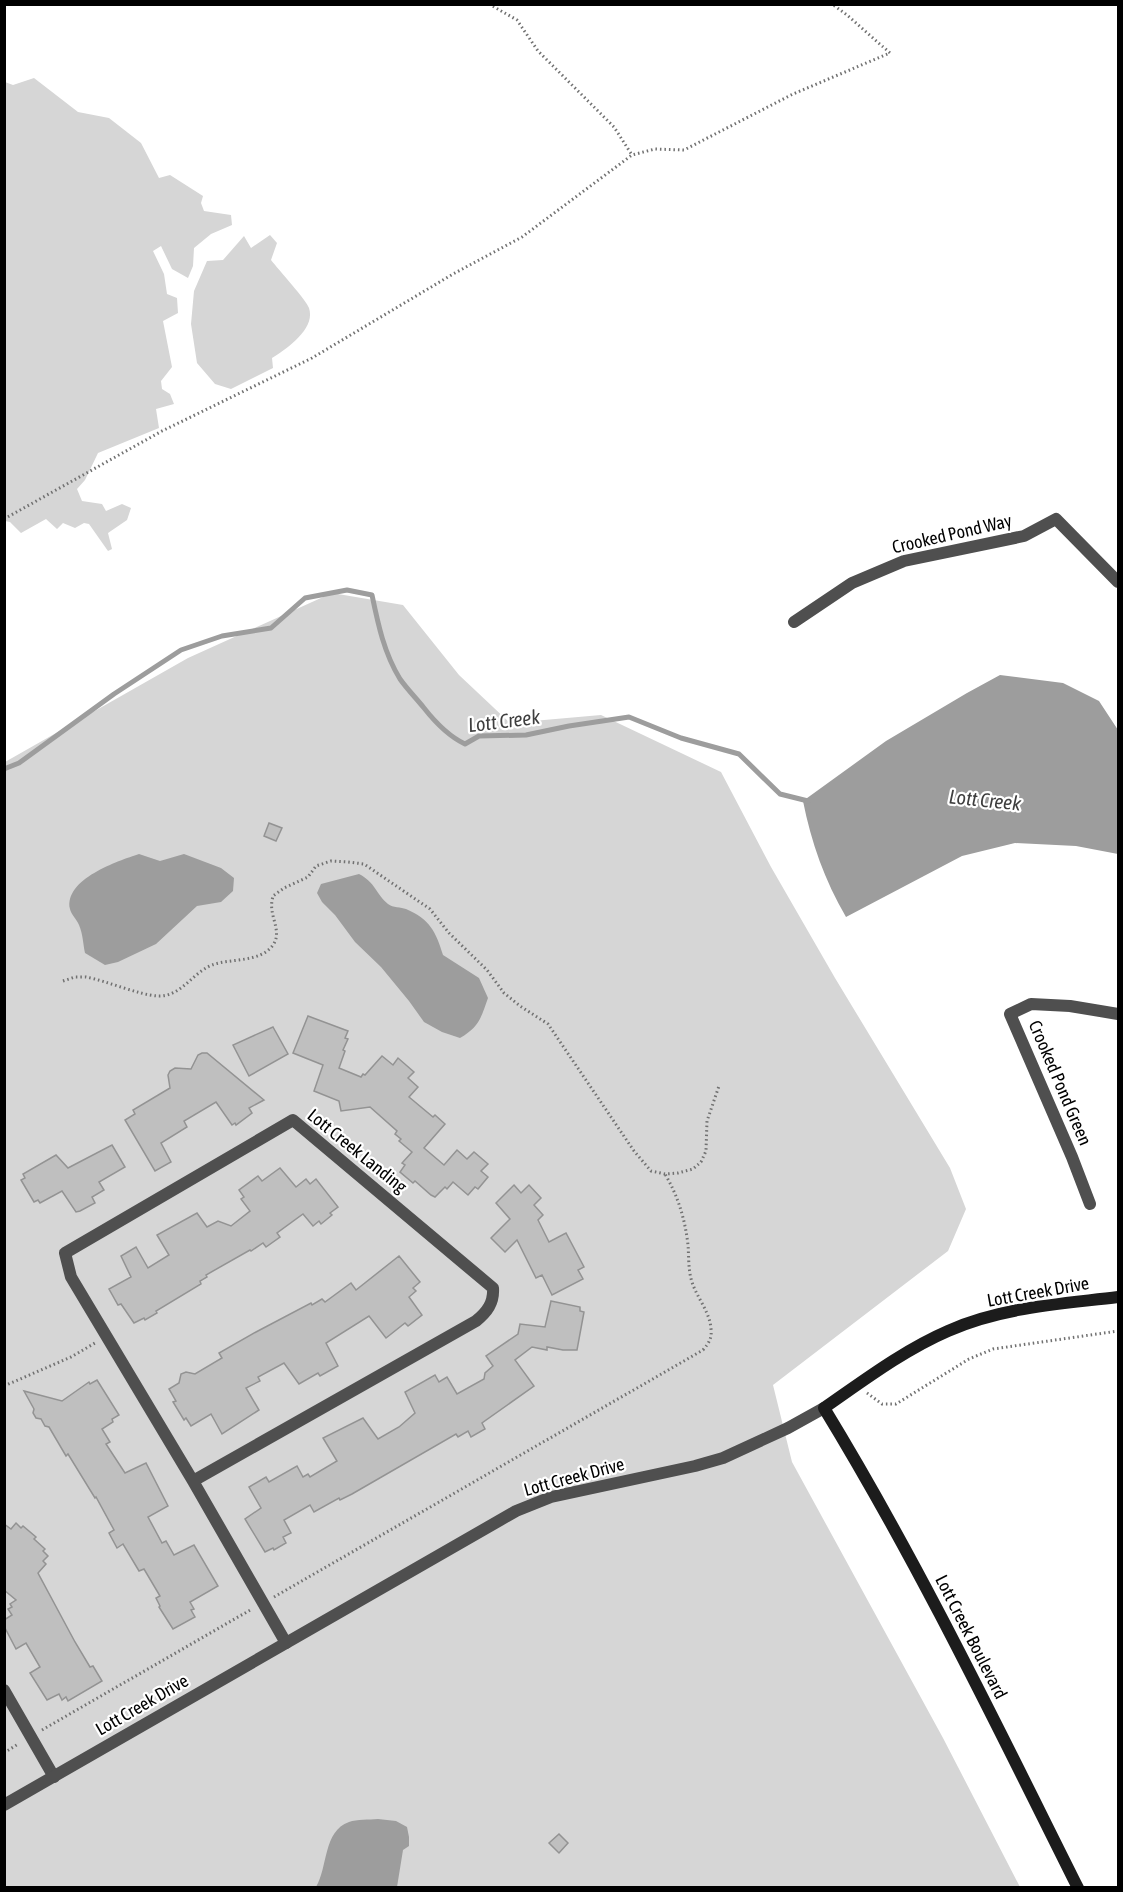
<svg xmlns="http://www.w3.org/2000/svg" width="1123" height="1892" font-family="'Asap Condensed',sans-serif">
<style>
.green{fill:#d6d6d6}
.water{fill:#9d9d9d}
.lines{fill:none;stroke-linecap:round;stroke-linejoin:round}
.stream{stroke:#9d9d9d;stroke-width:5}
.building{fill:#bfbfbf;stroke:#939393;stroke-width:1.5}
.path{stroke:#717171;stroke-width:3;stroke-dasharray:1.5 3;stroke-linecap:butt}
.street{stroke:#4f4f4f;stroke-width:12}
.secondary{stroke:#1c1c1c;stroke-width:12}
.labels{text-anchor:middle;stroke-width:4.5;stroke-linejoin:round;paint-order:stroke}
.street-label{font-size:18px;fill:#000;stroke:#fff}
.water-label{font-size:20px;font-style:italic;fill:#3e3e3e;stroke:#fff}
</style>
<rect width="100%" height="100%" fill="#fff"/>
<g class="green">
<path d="M34 78 78 112 109 118 141 143 159 178 170 175 203 196 201 203 204 211 231 215 232 225 211 234 194 248 193 266 188 278 172 269 161 246 153 251 164 274 167 294 177 298 178 313 163 321 172 367 161 381 162 389 170 394 174 404 156 409 159 428 98 453 85 480 77 489 82 501 102 504 106 511 122 504 131 508 127 520 108 533 112 549 108 551 89 524 84 523 75 528 63 523 57 529 46 519 21 533 10 522 5 521V82L13 85Z"/>
<path d="M270 235 277 243 271 260C278 269 307 301 309 308 316 329 286 349 272 358L273 368 231 389 215 384 197 363 191 324 194 291 207 261 223 260 244 236 251 248Z"/>
<path d="M332 593 403 605 459 675 510 723 601 715 721 772 771 867 835 978 950 1168 966 1209 948 1251 773 1385 792 1462 943 1738 1020 1887 5 1888V762L188 658Z"/>
</g>
<g class="water">
<path d="M1000 675 1063 683 1099 701 1118 730V854L1076 846 1015 843 962 856 846 917C825 881 811 842 803 801L886 741 967 693Z"/>
<path d="M139 854 160 861 184 854 221 868 234 878 233 891 221 902 197 906 156 944 118 962 105 965 85 953C83 944 83 934 79 925 77 920 71 914 70 909 64 879 118 861 139 854Z"/>
<path d="M359 874C375 882 376 894 388 904 393 908 401 907 406 909 430 919 436 932 443 955L479 978 488 998C481 1018 479 1027 460 1038L442 1032 424 1022 409 1001 381 967 355 942 335 915 322 902 317 893 321 884Z"/>
<path d="M378 1819 396 1821 407 1827 409 1837V1846L403 1850 397 1887H316C328 1867 323 1831 349 1822 357 1819 369 1820 378 1819Z"/>
</g>
<g class="lines">
<path class="stream" d="M4 769 19 763 114 694 181 650 222 636 271 628 305 598 347 590 372 595C378 624 384 653 400 679 407 689 416 698 424 708 435 722 448 736 465 744L479 736 526 735 569 726 629 717 681 738 739 754 780 794 808 801"/>
</g>
<g class="building">
<path d="M269 823 282 828 276 841 264 836Z"/>
<path d="M308 1016 348 1031 345 1038 348 1039 343 1050 345 1051 339 1068 361 1077 363 1074 365 1075 382 1056 393 1065 398 1058 414 1072 408 1078 418 1087 409 1097 433 1117 435 1115 445 1124 424 1148 444 1165 457 1150 467 1159 474 1152 488 1164 481 1171 488 1177 478 1189 475 1187 468 1195 453 1182 447 1189 445 1187 435 1197 431 1195 415 1181 413 1183 400 1172 405 1165 402 1163 412 1152 399 1141 401 1139 395 1134 397 1131 370 1107 341 1111 339 1101 314 1091 323 1065 293 1053Z"/>
<path d="M273 1027 288 1054 249 1076 233 1045Z"/>
<path d="M202 1053H207L264 1100 249 1108 252 1113 236 1125 235 1123 232 1125 216 1102 184 1121 187 1127 161 1143 171 1162 155 1171 125 1120 135 1114 133 1110 170 1088 168 1075 170 1071 175 1068 191 1069 198 1055Z"/>
<path d="M112 1145 125 1167 99 1182 104 1190 92 1197 95 1203 80 1211 76 1212 62 1191 40 1203 38 1200 34 1202 21 1180 25 1178 23 1174 56 1155 68 1168Z"/>
<path d="M280 1168 296 1187 306 1179 310 1184 316 1179 338 1207 330 1213 332 1215 321 1224 319 1221 313 1226 303 1214 277 1233 280 1237 266 1247 263 1243 251 1251 250 1250 206 1275 207 1277 200 1281 201 1284 156 1311 157 1313 145 1320 144 1318 134 1323 121 1304 118 1305 109 1289 131 1277 121 1256 136 1247 148 1268 169 1255 157 1235 197 1213 207 1227 218 1221 231 1226 250 1211 241 1199 244 1197 239 1190 258 1176 262 1181Z"/>
<path d="M514 1185 521 1193 529 1185 541 1198 534 1205 543 1215 538 1220 549 1242 566 1233 584 1267 578 1270 583 1279 552 1295 542 1275 536 1278 517 1240 505 1252 491 1238 510 1219 496 1203Z"/>
<path d="M399 1256 420 1282 413 1288 416 1291 409 1297 422 1315 408 1326 405 1323 386 1338 369 1316 326 1343 338 1366 320 1376 318 1373 299 1384 284 1363 258 1377 260 1381 246 1388 259 1410 222 1434 211 1414 191 1426 186 1418 184 1420 173 1402 176 1401 169 1389 179 1383 181 1374 186 1372 195 1374 222 1358 219 1353 256 1332 311 1303 312 1305 322 1299 325 1302 351 1283 356 1290Z"/>
<path d="M551 1301 580 1307V1311L584 1312 577 1350H563L547 1347V1350L532 1347 515 1360 534 1386 482 1423 485 1429 471 1437 468 1431 458 1437 456 1434 352 1494 340 1500 339 1498 314 1512 310 1505 284 1520 291 1533 283 1537 286 1543 274 1550 273 1548 265 1552 245 1519 261 1508 249 1487 266 1477 269 1482 297 1466 303 1477 308 1474 310 1477 337 1461 323 1438 363 1418 378 1439 399 1427 415 1413 405 1392 435 1375 439 1382 447 1377 457 1394 484 1379 485 1373 493 1366 486 1356 518 1334 520 1324 545 1327Z"/>
<path d="M97 1380 119 1415 112 1419 113 1422 102 1429 110 1442 106 1444 125 1473 146 1463 168 1506 148 1517 162 1543 166 1541 174 1555 194 1545 218 1586 190 1602 194 1609 191 1610 195 1617 173 1629 159 1607 160 1606 156 1598 160 1596 144 1569 139 1571 123 1544 117 1548 109 1533 114 1530 96 1497 95 1498 68 1454 66 1456 49 1427 45 1426 41 1419 36 1418 33 1413 34 1409 24 1391 62 1401 89 1382 90 1384Z"/>
<path d="M16 1523 21 1528 23 1526 36 1537 34 1539 45 1549 43 1551 48 1556 43 1561 46 1564 38 1573 75 1642 90 1667 93 1666 102 1681 68 1701 66 1697 62 1700 59 1694 47 1700 30 1673 40 1667 26 1643 16 1649 4 1626V1620L12 1615 8 1609 12 1607 10 1604 16 1600 4 1590V1524L11 1529Z"/>
<path d="M559 1834 568 1843 559 1853 549 1843Z"/>
</g>
<g class="lines">
<g class="path">
<path d="M489 4 517 20 538 51 614 127 632 155"/>
<path d="M4 519 162 431 312 358 453 274 522 237 632 155 655 149 684 150 793 94 890 53 847 15 832 4"/>
<path d="M63 981 75 977H86C107 981 139 995 158 996 181 997 192 973 212 965 231 958 260 963 273 945 281 934 273 921 272 910 271 905 272 900 273 896L284 888 308 877 316 866 331 861 348 862 364 864 430 909 449 933 487 970 504 993 520 1006 548 1024 634 1151 651 1171 665 1174 678 1173 693 1169 701 1162 706 1151 707 1121 719 1086"/>
<path d="M4 1386 71 1357 95 1343"/>
<path d="M867 1393 882 1404H896L969 1359 993 1349 1118 1331"/>
<path d="M274 1597 703 1350C709 1343 712 1338 711 1329 710 1312 697 1298 692 1282 688 1270 689 1257 688 1245 685 1219 678 1196 665 1174"/>
<path d="M42 1730 252 1609"/>
<path d="M4 1753 18 1744"/>
</g>
<g class="street">
<path d="M794 622 852 583 904 561 1024 536 1056 519 1118 582"/>
<path d="M1090 1204 1072 1157 1010 1014 1031 1004 1070 1006 1118 1014"/>
<path d="M193 1481 476 1321C487 1312 494 1303 493 1288L293 1120 65 1253 71 1277 193 1481 286 1643"/>
<path d="M4 1690 54 1777"/>
<path d="M4 1805 516 1511 551 1497 695 1466 723 1458 788 1428 824 1408"/>
</g>
<path class="secondary" d="M1078 1888C997 1726 918 1562 824 1408 863 1381 904 1350 948 1331 1001 1307 1062 1304 1118 1297"/>
</g>
<g class="labels">
<g class="street-label">
<text transform="translate(952 534) rotate(-13)" y="6">Crooked Pond Way</text>
<text transform="translate(1060 1083) rotate(67)" y="6">Crooked Pond Green</text>
<text transform="translate(357 1151) rotate(39)" y="6">Lott Creek Landing</text>
<text transform="translate(1038 1292) rotate(-10)" y="6">Lott Creek Drive</text>
<text transform="translate(574 1477) rotate(-15)" y="6">Lott Creek Drive</text>
<text transform="translate(971 1637) rotate(63)" y="6">Lott Creek Boulevard</text>
<text transform="translate(142 1705) rotate(-30)" y="6">Lott Creek Drive</text>
</g>
<g class="water-label">
<text transform="translate(504 721) rotate(-7)" y="7">Lott Creek</text>
<text transform="translate(985 800) rotate(6)" y="7">Lott Creek</text>
</g>
</g>
<rect width="1123" height="1892" fill="none" stroke="#000000" stroke-width="12"/>
</svg>
